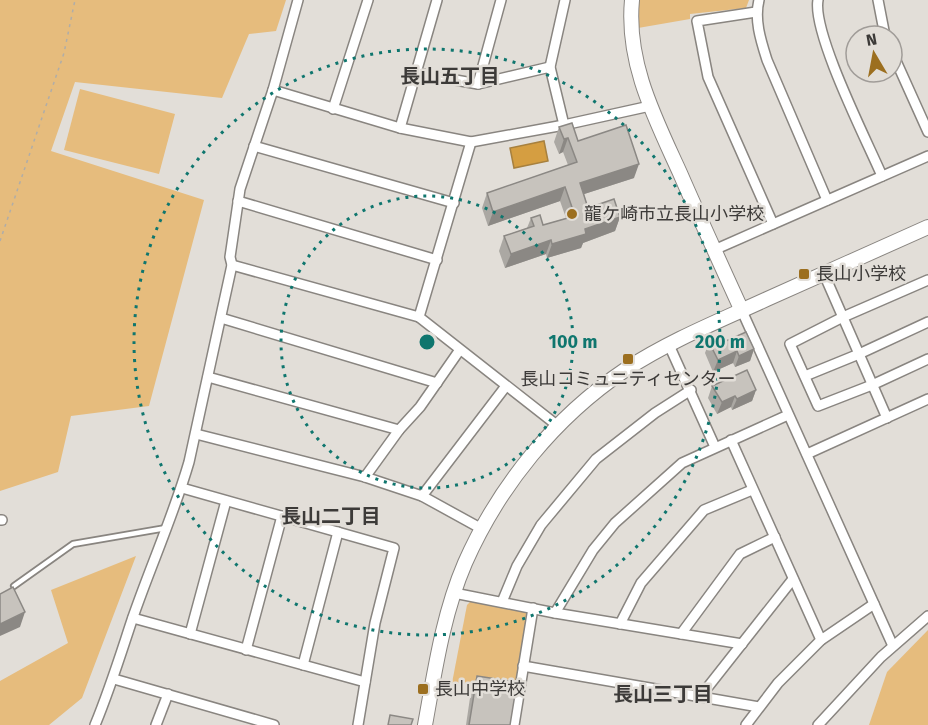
<svg xmlns="http://www.w3.org/2000/svg" width="928" height="725" font-family="'Fira Sans','Noto Sans JP',sans-serif">
<style>
.green{fill:#e6bc7d}
.water{fill:#d59e41;stroke:#a7803e;stroke-width:1.5}
.lines{fill:none;stroke-linecap:round;stroke-linejoin:round}
.lane-casing{stroke:#898580;stroke-width:8}
.street-casing{stroke:#898580;stroke-width:12}
.secondary-casing{stroke:#898580;stroke-width:16}
.path{stroke:#b0ada8;stroke-width:1.5;stroke-dasharray:3 4.5;stroke-linecap:butt}
.lane{stroke:#fff;stroke-width:4.5}
.street{stroke:#fff;stroke-width:9}
.secondary{stroke:#fff;stroke-width:14}
.wall{fill:#aba8a3}
.shaded-wall{fill:#8b8884}
.building{fill:#c7c3bd;stroke:#8b8884;stroke-width:1.5}
.ring{fill:none;stroke:#0f766e;stroke-width:3;stroke-dasharray:3 6}
.poi-dot{fill:#9c6f1f;stroke:#e2ded8;stroke-width:2}
.labels{text-anchor:middle;stroke-width:5;stroke-linejoin:round;paint-order:stroke}
.poi-label{font-size:18px;fill:#3c3a38;stroke:#e2ded8;text-anchor:start}
.neighbourhood-label{font-size:20px;font-weight:bold;fill:#3c3a38;stroke:#e2ded8}
.centre{fill:#0f766e;stroke:#e2ded8;stroke-width:3}
.ring-label{font-size:18px;text-anchor:middle;font-weight:bold;fill:#0f766e;stroke:#e2ded8;stroke-width:5;stroke-linejoin:round;paint-order:stroke}
</style>
<rect width="100%" height="100%" fill="#e2ded8"/>
<g class="green">
<path d="M0 0H286L276 31 249 34 222 98 75 82 51 151 204 200 149 406 71 416 58 472 0 491Z"/>
<path d="M639 0H749L746 8 690 14V19L638 28Z"/>
<path d="M80 89 175 114 159 174 64 150Z"/>
<path d="M136 556 82 698 49 725H0V681L68 643 51 590Z"/>
<path d="M472 600 530 610 515 694 452 683 467 605Z"/>
<path d="M928 630V725H869L887 672Z"/>
</g>
<path class="water" d="M544 141 548 161 514 168 510 148Z"/>
<g class="lines">
<defs>
<path id="lane" d="M14 586 73 544 166 528"/>
<g id="street">
<path d="M759 0C754 20 761 41 767 60L827 200"/>
<path d="M818 0C812 33 867 141 882 176"/>
<path d="M878 0 885 36"/>
<path d="M756 12 697 21 708 77 773 224"/>
<path d="M892 52 928 132"/>
<path d="M416 73 478 84 550 67"/>
<path d="M478 84 501 0"/>
<path d="M273 90 400 128 471 142 564 125 650 106"/>
<path d="M333 109 368 0"/>
<path d="M564 125 550 67 565 0"/>
<path d="M400 128 437 0"/>
<path d="M471 142 419 317 558 426"/>
<path d="M254 146 454 203"/>
<path d="M238 201 437 260"/>
<path d="M714 250 928 156"/>
<path d="M232 265 419 317"/>
<path d="M824 274 887 418"/>
<path d="M928 280 843 317 790 344 818 406 872 385 928 359"/>
<path d="M742 311 893 646"/>
<path d="M221 318 437 383"/>
<path d="M669 345 715 447"/>
<path d="M805 376 859 354 928 322"/>
<path d="M208 377 399 430"/>
<path d="M196 434 365 477 422 496 482 529"/>
<path d="M731 440 821 640"/>
<path d="M807 454 928 399"/>
<path d="M365 477 399 430 420 407 459 351"/>
<path d="M182 488 394 548 375 623 358 725"/>
<path d="M422 496 506 386"/>
<path d="M0 520H2"/>
<path d="M454 593 555 613 742 644"/>
<path d="M502 602 517 566 541 525 596 459 655 413 691 390"/>
<path d="M555 613 593 550 615 523 682 463 788 415"/>
<path d="M133 618 365 682"/>
<path d="M620 624 641 583 704 510 752 490"/>
<path d="M190 634 226 501"/>
<path d="M681 634 740 554 775 537"/>
<path d="M246 650 282 516"/>
<path d="M303 665 338 532"/>
<path d="M523 666 759 707"/>
<path d="M114 679 274 725"/>
<path d="M700 697 793 579"/>
<path d="M95 725C110 689 121 653 133 617 151 565 174 514 189 462L232 265 230 257 240 189 273 90 298 0"/>
<path d="M156 725 168 694"/>
<path d="M514 725 533 608"/>
<path d="M746 725 778 683 821 640 874 604"/>
<path d="M818 725 881 657 928 616"/>
</g>
<g id="secondary">
<path d="M632 0C626 63 655 118 680 173 700 219 721 265 742 311"/>
<path d="M425 725C435 670 443 614 465 563 499 486 555 417 625 370 669 341 719 321 767 299 821 275 874 251 928 227"/>
</g>
</defs>
<use href="#lane" class="lane-casing"/>
<use href="#street" class="street-casing"/>
<use href="#secondary" class="secondary-casing"/>
<path class="path" d="M0 241 64 53 75 0"/>
<use href="#lane" class="lane"/>
<use href="#street" class="street"/>
<use href="#secondary" class="secondary"/>
</g>
<g class="wall">
<path d="M559 127 634 178 584 194 588 208 620 217 615 231 583 243 581 248 547 258 546 254 505 268 499 251 504 236 527 228 531 218 543 225 566 218 560 201 488 226 482 208 487 193 568 165 563 152 559 154 554 142Z"/>
<path d="M726 341 754 349 750 361 735 367 733 363 713 372 705 353 709 342Z"/>
<path d="M712 386 756 390 752 401 732 410 731 407 717 414 708 398Z"/>
<path d="M477 676 510 725H466L471 691Z"/>
</g>
<g class="shaded-wall">
<path d="M568 138 563 152 559 154 564 139Z"/>
<path d="M639 164 634 178 575 197 580 183Z"/>
<path d="M565 187 560 201 488 226 493 212Z"/>
<path d="M620 217 615 231 583 243 581 248 547 258 552 244 585 229Z"/>
<path d="M551 240 546 254 505 268 511 254Z"/>
<path d="M754 349 750 361 735 367 739 356Z"/>
<path d="M737 351 733 363 713 372 718 360Z"/>
<path d="M756 390 752 401 732 410 737 399Z"/>
<path d="M735 396 731 407 717 414 722 402Z"/>
<path d="M25 612 20 627 0 636V624Z"/>
</g>
<g class="building">
<path d="M572 123 578 141 626 125 639 164 580 183 588 208 614 199 620 217 585 229 586 234 552 244 551 240 511 254 504 236 534 226 531 218 540 215 543 225 575 216 565 187 493 212 487 193 577 162 568 138 564 139 559 127Z"/>
<path d="M746 332 754 349 739 356 737 351 718 360 709 342 724 338 726 341Z"/>
<path d="M747 370 756 390 737 399 735 396 722 402 712 386Z"/>
<path d="M13 587 25 612 0 624V594Z"/>
<path d="M477 676 517 682 510 725H469Z"/>
<path d="M390 715 413 719 411 725H388Z"/>
</g>
<g class="ring">
<circle cx="427" cy="342" r="146"/>
<circle cx="427" cy="342" r="293"/>
</g>
<g class="poi-dot">
<circle cx="572" cy="214" r="6"/>
<rect x="798" y="268" width="12" height="12" rx="3"/>
<rect x="622" y="353" width="12" height="12" rx="3"/>
<rect x="417" y="683" width="12" height="12" rx="3"/>
</g>
<g class="labels">
<g class="poi-label">
<text x="584" y="220">龍ケ崎市立長山小学校</text>
<text x="816" y="280">長山小学校</text>
<text x="628" y="385" text-anchor="middle">長山コミュニティセンター</text>
<text x="435" y="695">長山中学校</text>
</g>
<g class="neighbourhood-label">
<text x="450" y="83">長山五丁目</text>
<text x="331" y="523">長山二丁目</text>
<text x="663" y="701">長山三丁目</text>
</g>
</g>
<circle cx="427" cy="342" r="9" class="centre"/>
<g class="ring-label">
<text x="573" y="348">100 m</text>
<text x="720" y="348">200 m</text>
</g>
<g transform="translate(874 54) rotate(350)"><circle r="28" fill="#e2ded8" stroke="#a09c98" stroke-width="1.5"/>
<path d="M0-4.5L10 22L0 15L-10 22Z" fill="#9c6f1f"/>
<text y="-9" font-size="16" font-weight="bold" text-anchor="middle" fill="#3c3a38">N</text>
</g>
</svg>
